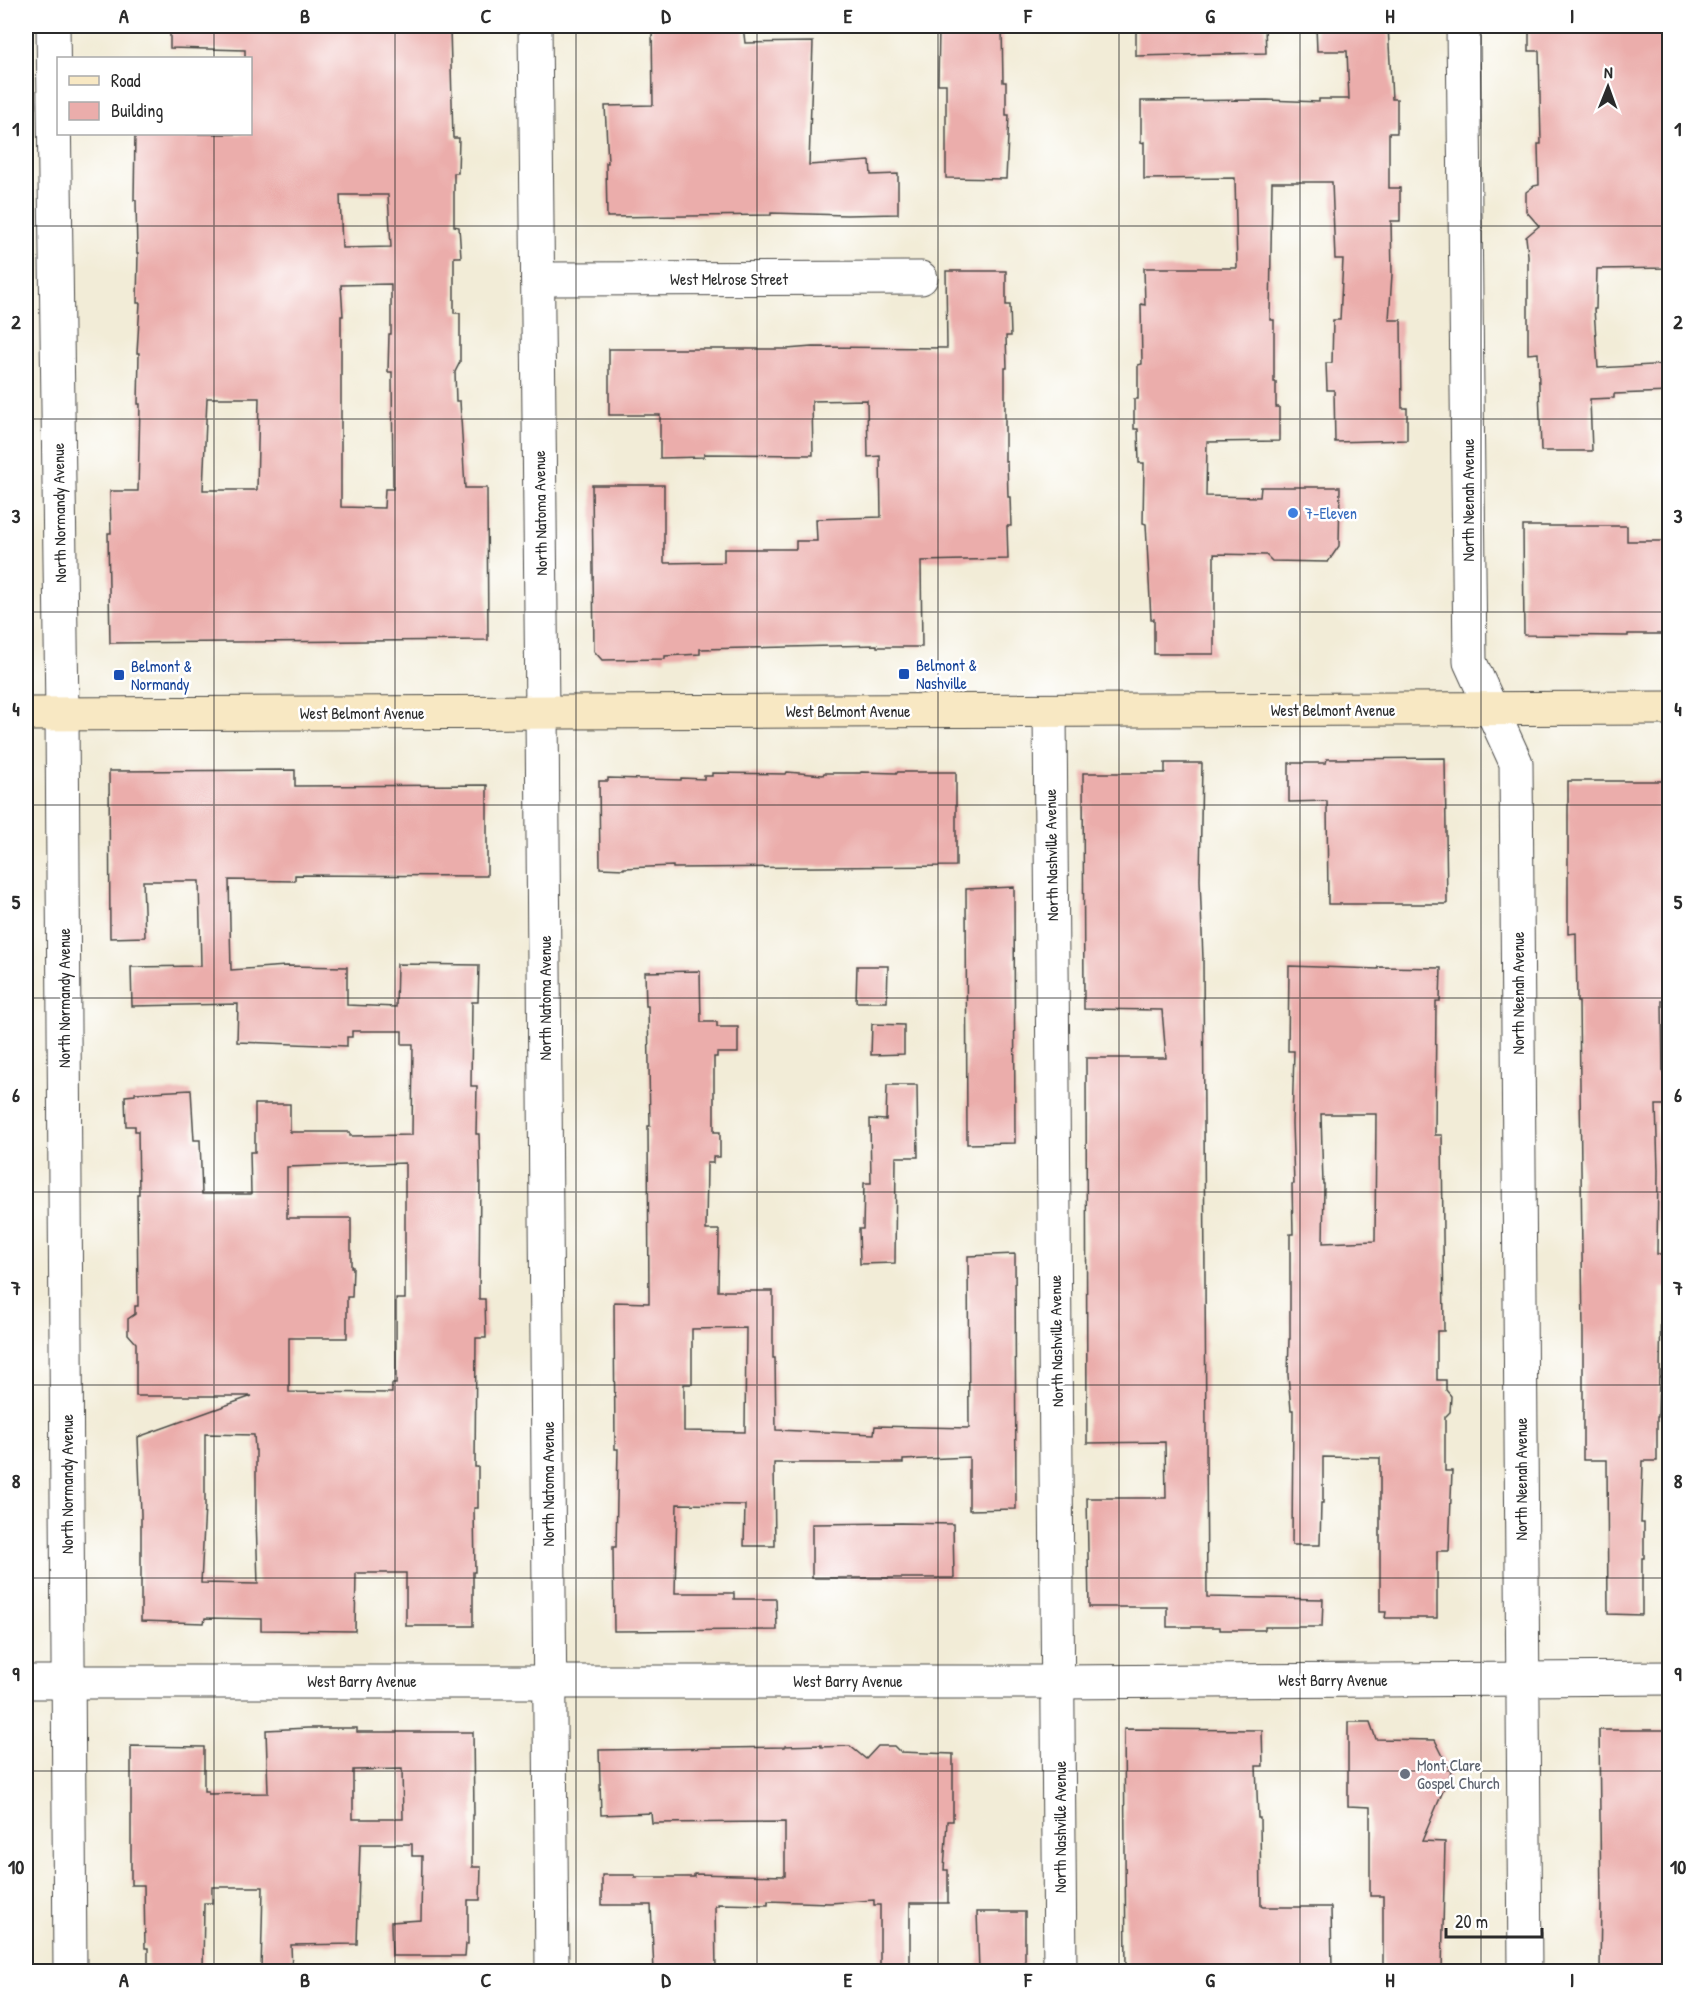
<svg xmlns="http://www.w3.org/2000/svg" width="1695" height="1997" font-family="'Patrick Hand',sans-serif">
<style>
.building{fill:#ebadab;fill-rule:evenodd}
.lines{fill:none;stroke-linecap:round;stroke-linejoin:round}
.minor-casing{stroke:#494845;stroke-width:35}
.secondary-casing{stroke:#494845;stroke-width:35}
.minor{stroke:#fff;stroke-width:33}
.secondary{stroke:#f8e8c3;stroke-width:33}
.grid{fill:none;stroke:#2b2b2b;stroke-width:1.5;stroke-opacity:0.55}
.shop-dot{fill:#3f7fe0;stroke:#fff;stroke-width:2}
.transit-dot{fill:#1a4fb4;stroke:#fff;stroke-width:2}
.worship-dot{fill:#6b7280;stroke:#fff;stroke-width:2}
.labels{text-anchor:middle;stroke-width:5;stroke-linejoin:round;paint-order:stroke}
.street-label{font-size:16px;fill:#2b2b2b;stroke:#fff}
.shop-label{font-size:16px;fill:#366cbe;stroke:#fff;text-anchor:start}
.transit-label{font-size:16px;fill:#164399;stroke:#fff;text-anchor:start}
.worship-label{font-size:16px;fill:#5b616d;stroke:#fff;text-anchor:start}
.neatline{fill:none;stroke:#2b2b2b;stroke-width:2}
.grid-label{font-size:20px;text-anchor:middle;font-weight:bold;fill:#2b2b2b}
</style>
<rect width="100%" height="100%" fill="#fff"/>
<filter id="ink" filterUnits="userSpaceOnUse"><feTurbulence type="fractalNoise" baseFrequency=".0167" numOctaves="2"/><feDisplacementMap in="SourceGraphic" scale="12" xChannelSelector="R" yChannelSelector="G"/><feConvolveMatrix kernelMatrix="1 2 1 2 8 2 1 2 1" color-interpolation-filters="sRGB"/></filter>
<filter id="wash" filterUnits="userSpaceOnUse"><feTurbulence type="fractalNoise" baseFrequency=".008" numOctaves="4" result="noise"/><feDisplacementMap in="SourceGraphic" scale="24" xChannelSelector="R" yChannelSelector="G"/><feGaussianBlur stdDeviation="1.35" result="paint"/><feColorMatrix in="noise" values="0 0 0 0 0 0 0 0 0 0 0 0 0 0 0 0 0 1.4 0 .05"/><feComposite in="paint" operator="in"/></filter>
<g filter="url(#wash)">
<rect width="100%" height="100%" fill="#f2ecd7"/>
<g id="blocks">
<g class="building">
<path d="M170 26H339V29L450 28 453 138H459L458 173H454V226L459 227 461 257H454V313H460V362L455 372 456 401H460L465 488H487L488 640 110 643 108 533H111L110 491H138L140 404H138L139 353H137L140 303H137L138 253H137L136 200H134L135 134H250V58H245V50L170 48ZM340 195H388L391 247 342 248ZM391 284V334H389L388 372H392L393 489H385L384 508 341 507V316H343L341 285ZM207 398H259L257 490H203Z"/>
<path d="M652 26H743L745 43 813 42 809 165 870 161 871 175 898 174V214L847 215 771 213V215L607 217 606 163H608L605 106 653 105Z"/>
<path d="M939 26H1002L1003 82H1006V115H1009L1006 179 946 178V84H938Z"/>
<path d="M1136 26H1265L1266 53 1136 56Z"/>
<path d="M1316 26H1388L1392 99H1397V133H1389V188H1400V221H1391L1392 274 1389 320H1401L1402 408H1407V440L1335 442 1334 390H1327L1326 363H1332L1333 320H1340L1343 259H1335L1332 182H1272L1270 320H1274V382H1276V407H1279V441L1207 442 1206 496 1260 497 1261 487H1340L1339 546 1328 562 1272 561 1266 555 1214 554V654H1154V619H1151L1146 524 1143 523 1144 463H1139L1138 429H1134V399H1138V365L1142 364 1141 304 1145 305 1144 268H1237L1235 178 1144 179V142L1141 143V101L1267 100 1319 102V99H1349L1347 51H1317Z"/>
<path d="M1529 26H1670V268L1597 269 1596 309H1594L1598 368 1670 364V392L1614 394V398L1590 399 1592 451H1541L1538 353 1528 354V255L1526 237 1539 226 1526 211V192L1534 186 1539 185 1538 144H1541L1539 51H1529Z"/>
<path d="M946 271H1006V305H1010L1011 336H1006L1007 368H1005V461H1007L1008 497H1010L1011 526H1007L1008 559 921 561 922 647H877V645L700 649V654L665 656V659L602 660 594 651 592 485H664V563L724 562V549H796V541H817L816 519 881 517 880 456 868 457 867 400 812 401 813 455 704 454V457L660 458V415H609V349H787L812 347 947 348Z"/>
<path d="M1523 526H1627V541H1670V634H1628V636L1524 635Z"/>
<path d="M1445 758 1447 904H1328L1327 801 1289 802V763H1326L1327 759Z"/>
<path d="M1165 763H1202L1200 880 1203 959 1207 1597 1323 1599 1322 1627H1265V1630H1220V1627H1167V1607H1089L1087 1498H1166L1165 1442 1087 1443 1086 1058H1166L1162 1010 1084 1009 1083 773H1165Z"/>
<path d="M295 770V786L487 785V876L295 875V881L229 880 231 970 286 966 347 967V1005L396 1007 397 964 479 965 478 1002H472L471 1086H477L476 1134H479L480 1172 479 1299H485L486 1338H476L475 1467H478V1508H474L475 1572H473V1626H406V1573H356L355 1631 261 1630V1619L205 1618 204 1623 141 1621V1514L138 1437 252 1396H136V1343L128 1334V1319L135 1314V1306H138L137 1194H139L138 1131H135V1126H126L125 1096 135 1095V1093L191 1090 194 1140H200L202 1194H251L250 1152H255V1104H290V1132H350V1136L412 1135 413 1044H402V1031H352V1037H347V1046L237 1042 238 1004 132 1006 131 967 201 966 199 881H143L145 937 110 938 109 771ZM405 1163V1299H396V1384H392V1393L289 1392V1338H347V1297H352L353 1267H351V1218H287V1167ZM205 1434 254 1435 255 1450H256V1518L258 1584 201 1583 205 1506Z"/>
<path d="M787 772 823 775 824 773H860L861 772 897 773V772H956V866L673 868V866L624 868V869L600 868 599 781H608V778L681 780V778L704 779V776H712V773L786 774Z"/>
<path d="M1568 781H1670V1000L1662 1001 1663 1073H1668V1105H1656L1658 1170 1657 1254H1669V1288H1661L1660 1377H1659L1658 1417H1657V1461H1643L1641 1523H1644V1558H1642V1615L1608 1614 1607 1460H1583V1336L1579 1002H1577L1576 933 1568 934Z"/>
<path d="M1014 887 1015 1143 967 1144 966 889Z"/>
<path d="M857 966H888L887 1002H856Z"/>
<path d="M1289 966 1378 969V967L1441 968 1440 1001H1436L1435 1135H1442L1444 1331H1437V1380H1446V1390L1451 1396 1450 1412 1445 1417V1471H1452L1449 1551H1437V1618H1385L1386 1612H1380V1458L1323 1457V1503H1321L1320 1545H1292L1293 1410H1291L1288 1375 1289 1339H1290V1234H1293L1292 1184H1294L1292 1123 1294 1051H1288ZM1321 1114H1376L1375 1241 1323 1243 1324 1184H1323Z"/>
<path d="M700 971 701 1022H717V1027H738V1053H717V1057H714V1132H720V1157H713V1163H707L706 1230H719L718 1291H773V1358H775L776 1430 874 1434 875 1426 969 1428 968 1256 1015 1254 1016 1509 969 1510V1457L903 1460V1463H774L775 1546H744L745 1505 677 1504 675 1593H734V1599H776L777 1630 614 1631 613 1547H616L618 1449H615L614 1302 649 1303 648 1126H650L648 1006H646L645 972ZM746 1328 745 1432 684 1431V1384H692V1329Z"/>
<path d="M872 1024 904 1025V1054L871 1055Z"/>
<path d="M887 1085H917L918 1157H896L895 1263 860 1264 859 1229H863L864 1183H871L870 1119 886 1120Z"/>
<path d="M901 1523 953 1524 954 1578H812V1524Z"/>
<path d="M1348 1722H1370L1376 1739 1435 1740 1451 1772 1422 1841 1445 1842 1442 1971H1383V1896H1370V1807L1348 1806Z"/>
<path d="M308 1728H357V1732H473L474 1815H472V1867H481L480 1900H468V1944H466L465 1956H392L391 1922 421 1920 422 1856H412V1844H360L357 1944 291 1945 292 1971H261L263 1887H212V1903H204L203 1971H148V1948H145L144 1885H131V1746L204 1747V1791H208V1794L268 1793 266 1730ZM402 1769 403 1819H353V1770Z"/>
<path d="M1124 1729 1262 1730 1263 1766H1256L1258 1818H1260L1261 1906 1263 1907H1331L1332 1971H1126Z"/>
<path d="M1599 1730H1670V1971H1600L1601 1905Z"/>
<path d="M821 1745V1747L850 1746 866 1759 878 1746H894L900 1752 953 1754V1821H947L944 1870H948V1903H910V1969H880V1905H874V1900L830 1903 768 1901V1905L718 1904V1906H715L716 1971H654L651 1905H602V1875H635V1877H694V1874L785 1876V1822L652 1823 651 1813 601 1815 599 1750 785 1747V1746Z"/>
<path d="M977 1912H1025V1971H979Z"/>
</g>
</g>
</g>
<g filter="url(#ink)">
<use href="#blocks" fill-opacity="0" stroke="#494845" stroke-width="1.5"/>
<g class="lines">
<defs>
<g id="minor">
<path d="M53 26 62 714 70 1972"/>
<path d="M535 26 542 712 552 1972"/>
<path d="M1463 26 1470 662 1516 763 1525 1972"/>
<path d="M538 279 921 278"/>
<path d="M1050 711 1060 1972"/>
<path d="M26 1682H1059L1670 1678"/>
</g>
<path id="secondary" d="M26 714 1670 708"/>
</defs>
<use href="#minor" class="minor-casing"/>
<use href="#secondary" class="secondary-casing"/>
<use href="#minor" class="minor"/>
<use href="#secondary" class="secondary"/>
</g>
</g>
<path class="grid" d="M214 26V58M395 26V1972M576 26V1972M757 26V1972M938 26V1972M1119 26V1972M1300 26V1972M1481 26V1972M214 134V1972M26 226H1670M26 419H1670M26 612H1670M26 805H1670M26 998H1670M26 1192H1670M26 1385H1670M26 1578H1670M26 1771H1670"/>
<circle class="shop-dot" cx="1293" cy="513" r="6"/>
<g class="transit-dot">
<rect x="898" y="668" width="12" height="12" rx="3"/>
<rect x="113" y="669" width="12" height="12" rx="3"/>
</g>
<circle class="worship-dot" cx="1405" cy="1774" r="6"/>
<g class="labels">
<g class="street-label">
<text x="729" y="285">West Melrose Street</text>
<text transform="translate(1468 500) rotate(-90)" y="6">North Neenah Avenue</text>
<text transform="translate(59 513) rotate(-91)" y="6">North Normandy Avenue</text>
<text transform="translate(540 513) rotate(-91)" y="6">North Natoma Avenue</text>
<text x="1333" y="716">West Belmont Avenue</text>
<text x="848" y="717">West Belmont Avenue</text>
<text x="362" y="719">West Belmont Avenue</text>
<text transform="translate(1051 855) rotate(-91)" y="6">North Nashville Avenue</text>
<text transform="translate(1518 993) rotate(-90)" y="6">North Neenah Avenue</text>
<text transform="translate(64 998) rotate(-90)" y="6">North Normandy Avenue</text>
<text transform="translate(545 998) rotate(-90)" y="6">North Natoma Avenue</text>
<text transform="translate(1056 1341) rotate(-91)" y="6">North Nashville Avenue</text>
<text transform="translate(1521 1479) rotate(-90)" y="6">North Neenah Avenue</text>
<text transform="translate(67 1484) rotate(-90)" y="6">North Normandy Avenue</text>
<text transform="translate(548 1484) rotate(-90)" y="6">North Natoma Avenue</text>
<text x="1333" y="1686">West Barry Avenue</text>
<text x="362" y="1687">West Barry Avenue</text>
<text x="848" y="1687">West Barry Avenue</text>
<text transform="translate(1060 1827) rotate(-90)" y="6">North Nashville Avenue</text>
</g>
<g class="shop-label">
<text x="1305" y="519">7-Eleven</text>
</g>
<g class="transit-label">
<text x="916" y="671">Belmont &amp;<tspan x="916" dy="18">Nashville</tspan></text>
<text x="131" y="672">Belmont &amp;<tspan x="131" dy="18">Normandy</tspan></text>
</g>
<g class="worship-label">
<text x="1417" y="1771">Mont Clare<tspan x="1417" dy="18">Gospel Church</tspan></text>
</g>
</g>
<rect width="1695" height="1997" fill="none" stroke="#fff" stroke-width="66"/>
<rect x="57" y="57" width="195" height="78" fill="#ffffff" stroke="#aaaaaa" stroke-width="1.5"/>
<rect x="69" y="76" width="30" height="9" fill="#f8e8c3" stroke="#aaaaaa" stroke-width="1.5"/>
<text x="111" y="87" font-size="18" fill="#2b2b2b">Road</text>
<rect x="69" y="102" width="30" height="18" fill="#ebadab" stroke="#aaaaaa" stroke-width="1.5"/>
<text x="111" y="117" font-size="18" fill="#2b2b2b">Building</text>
<g transform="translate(1608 87) rotate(1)" stroke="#ffffff" stroke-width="4.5" paint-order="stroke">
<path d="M0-4.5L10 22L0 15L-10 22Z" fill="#2b2b2b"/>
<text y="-9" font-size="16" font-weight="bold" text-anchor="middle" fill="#2b2b2b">N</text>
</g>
<path d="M1446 1928v9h96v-9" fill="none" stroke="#2b2b2b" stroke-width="3"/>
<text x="1455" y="1928" font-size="18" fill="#2b2b2b" stroke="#ffffff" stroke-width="4.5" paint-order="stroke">20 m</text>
<rect x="33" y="33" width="1629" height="1931" class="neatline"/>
<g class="grid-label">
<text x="124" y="23">A</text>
<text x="305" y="23">B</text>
<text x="486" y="23">C</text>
<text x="666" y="23">D</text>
<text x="848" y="23">E</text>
<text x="1028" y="23">F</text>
<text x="1210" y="23">G</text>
<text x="1390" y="23">H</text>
<text x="1572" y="23">I</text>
<text x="16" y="136">1</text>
<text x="1678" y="136">1</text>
<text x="16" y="329">2</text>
<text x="1678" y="329">2</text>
<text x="16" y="523">3</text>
<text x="1678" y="523">3</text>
<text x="16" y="716">4</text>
<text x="1678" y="716">4</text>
<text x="16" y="909">5</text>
<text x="1678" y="909">5</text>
<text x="16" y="1102">6</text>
<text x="1678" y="1102">6</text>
<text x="16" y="1295">7</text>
<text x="1678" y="1295">7</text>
<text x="16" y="1488">8</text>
<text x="1678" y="1488">8</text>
<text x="16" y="1681">9</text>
<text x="1678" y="1681">9</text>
<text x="16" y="1874">10</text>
<text x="1678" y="1874">10</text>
<text x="124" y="1987">A</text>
<text x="305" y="1987">B</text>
<text x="486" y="1987">C</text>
<text x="666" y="1987">D</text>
<text x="848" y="1987">E</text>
<text x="1028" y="1987">F</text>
<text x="1210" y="1987">G</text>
<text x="1390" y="1987">H</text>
<text x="1572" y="1987">I</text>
</g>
</svg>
